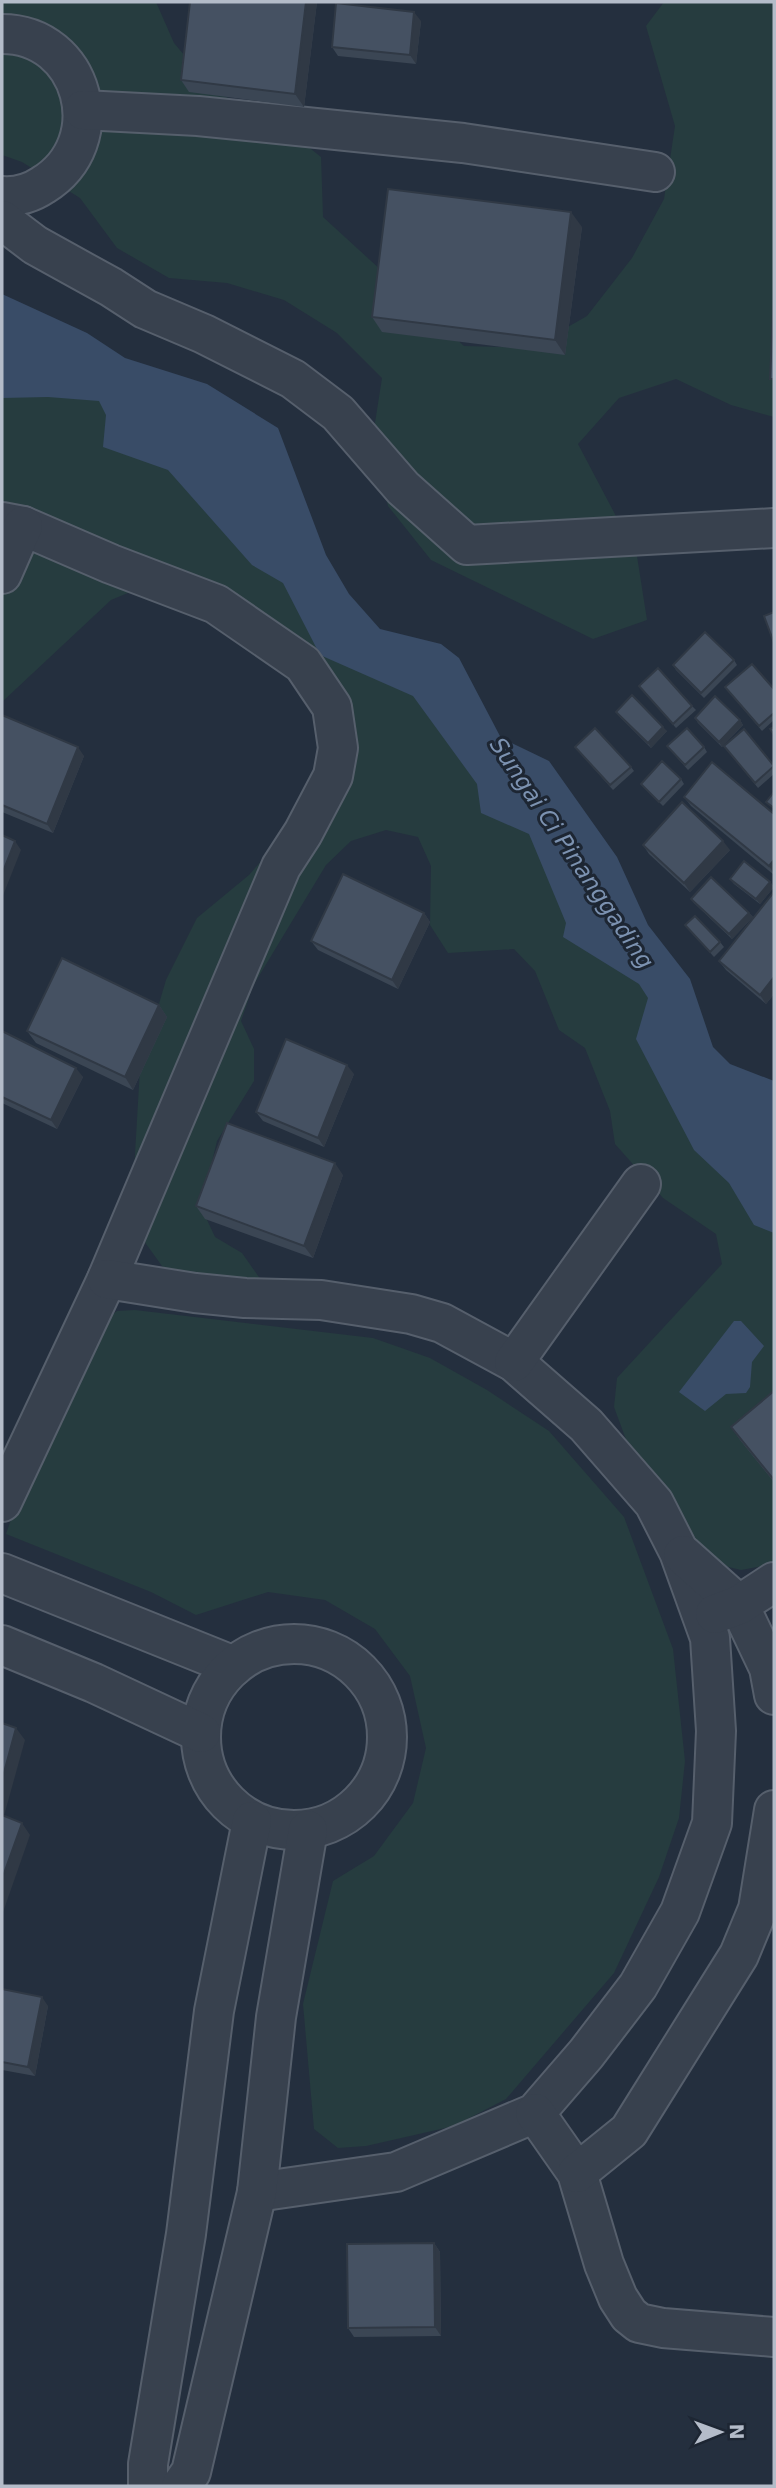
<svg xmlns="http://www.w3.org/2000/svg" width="776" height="2488" font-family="'DejaVu Sans',sans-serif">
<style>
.green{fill:#263c3f}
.water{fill:#394c67}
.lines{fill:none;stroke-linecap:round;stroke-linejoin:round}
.minor-casing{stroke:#565f6c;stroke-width:42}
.minor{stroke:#38414e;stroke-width:38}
.wall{fill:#3b4654}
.shaded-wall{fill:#303945}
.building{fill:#455162;stroke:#303945;stroke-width:2}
.labels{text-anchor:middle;stroke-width:6;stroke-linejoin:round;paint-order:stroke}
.water-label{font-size:23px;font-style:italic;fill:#7c92b1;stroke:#1d2633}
</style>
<rect width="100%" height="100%" fill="#242f3e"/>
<g class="green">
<path d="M2 2H156L174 43 215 92 272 118 321 157 323 217 464 346 531 348 587 316 632 258 664 199 675 126 646 26 664 2H774V417L731 405 676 379 619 398 578 444 637 556 647 620 593 639 431 560 388 506 372 442 382 378 337 333 284 300 227 283 169 278 117 248 80 198 22 162 2 155Z"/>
<path d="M2 379 94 386 140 437 404 670 657 988 774 1224V1564L741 1570 712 1563 634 1461 614 1407 617 1378 722 1264 716 1234 663 1198 615 1144 610 1111 585 1048 559 1030 535 971 514 949 448 953 430 925 431 866 418 837 386 830 351 841 326 865 253 986 241 1021 254 1049V1081L217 1141 201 1207 215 1237 242 1253 261 1280 189 1282 162 1266 131 1223 140 1068 166 980 197 918 249 875 288 830 336 750 331 721 271 652 142 587 111 600 2 702Z"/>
<path d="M135 1310 373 1338 430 1358 487 1390 549 1431 624 1517 673 1649 685 1761 679 1818 659 1877 614 1973 506 2099 454 2126 366 2146 338 2148 314 2129 303 2004 333 1881 374 1856 413 1803 426 1748 410 1676 375 1629 325 1600 268 1592 196 1615 151 1592 6 1534 23 1484 104 1321 117 1311Z"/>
</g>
<g class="water">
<path d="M2 294 87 333 125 358 207 384 278 428 326 555 349 594 380 629 441 644 459 658 501 738 549 761 617 857 648 925 690 979 713 1047 730 1064 774 1081V1233L754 1225 729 1183 694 1150 636 1039 648 998 639 984 563 937 566 923 529 834 481 813 477 784 413 696 320 655 283 583 252 565 168 470 103 447 106 415 99 401 48 397 2 398Z"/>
<path d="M734 1321H741L764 1346 752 1362 750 1387 746 1393 726 1394 705 1411 679 1392Z"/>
</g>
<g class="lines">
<defs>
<g id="minor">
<path d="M2 34C84 34 113 142 43 185 31 193 16 197 2 196"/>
<path d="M83 110 198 116 463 143 655 172"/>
<path d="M2 220 35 245 111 287 145 309 204 334 293 379 338 413 403 488 467 545 774 528"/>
<path d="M2 522 23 526 111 564 216 604 303 664 332 707 338 748 333 776 303 833 281 867 107 1279 2 1502"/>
<path d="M2 574 23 526"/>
<path d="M107 1279 195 1293 245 1298 321 1300 411 1314 442 1323 514 1362 586 1425 654 1503 679 1552 710 1638 716 1731 712 1823 680 1912 638 1986 586 2054 535 2113 396 2172 257 2192"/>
<path d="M514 1362 641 1184"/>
<path d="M683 1555 739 1605 769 1668 774 1695"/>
<path d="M2 1573 234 1666"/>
<path d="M715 1614 739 1605 774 1582"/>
<circle cx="294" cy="1737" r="93"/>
<path d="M2 1645 94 1683 201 1733"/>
<path d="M535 2113 577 2173 604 2264 618 2298 629 2315 639 2323 663 2328 774 2337"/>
<path d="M577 2173 629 2131 739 1955 758 1909 774 1810"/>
<path d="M148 2486V2464L186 2234 214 2011 252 1821"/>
<path d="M181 2486 191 2472 257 2192 276 2017 308 1830"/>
</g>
</defs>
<use href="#minor" class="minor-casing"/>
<use href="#minor" class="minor"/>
</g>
<g class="wall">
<path d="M317 2 304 107 189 92 181 80Z"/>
<path d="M421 21 416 64 338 56 332 47Z"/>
<path d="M582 227 565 355 382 332 372 317Z"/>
<path d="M734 660 737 665 704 698 676 670 673 665Z"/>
<path d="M639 686 692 706 696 710 676 728Z"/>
<path d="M725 687 774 689V720L762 731Z"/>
<path d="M616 712 667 731 651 748 620 717Z"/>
<path d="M2 715 84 756 53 833 2 812Z"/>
<path d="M695 718 740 720 743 725 722 747 698 723Z"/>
<path d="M667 746 704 747 707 752 688 770Z"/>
<path d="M575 747 631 767 634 771 613 790Z"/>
<path d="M728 751 774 766V774L758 788Z"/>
<path d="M681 779 684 784 663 806 641 784Z"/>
<path d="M684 797 774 814V875L691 806Z"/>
<path d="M643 845 730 850 690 892 649 854Z"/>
<path d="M730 879 770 882 774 887 760 904 734 884Z"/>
<path d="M774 892V994L766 1004 726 970 719 961Z"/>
<path d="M691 899 749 913 753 917 732 939 694 903Z"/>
<path d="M424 913 430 922 398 989 318 950 311 941Z"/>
<path d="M685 925 720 942 724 947 714 957Z"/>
<path d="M159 1005 167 1017 133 1090 36 1043 27 1031Z"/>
<path d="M2 1031 83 1077 57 1129 2 1103Z"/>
<path d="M354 1074 324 1147 263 1121 256 1112Z"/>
<path d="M343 1175 313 1258 205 1219 196 1206Z"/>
<path d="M774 1391V1482L740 1440 731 1427Z"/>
<path d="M2 1989 48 2006 35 2076 2 2070Z"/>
<path d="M434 2243 440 2252 441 2336 354 2337 348 2328Z"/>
</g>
<g class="shaded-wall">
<path d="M306 2H317L304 107 295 94Z"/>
<path d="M414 12 421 21 416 64 410 55Z"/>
<path d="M571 212 582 227 565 355 555 340Z"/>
<path d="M740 720 743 725 722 747 719 742Z"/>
<path d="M663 727 667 731 651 748 648 743Z"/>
<path d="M78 747 84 756 53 833 47 824Z"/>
<path d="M15 841 21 850 2 898V874Z"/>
<path d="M723 841 730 850 690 892 684 883Z"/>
<path d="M774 860V874L769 866Z"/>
<path d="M770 882 774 887 760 904 756 899Z"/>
<path d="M424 913 430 922 398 989 392 980Z"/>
<path d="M749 913 753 917 732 939 729 934Z"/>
<path d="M774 977V994L766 1004 760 995Z"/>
<path d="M159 1005 167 1017 133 1090 125 1077Z"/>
<path d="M347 1065 354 1074 324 1147 318 1138Z"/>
<path d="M76 1068 83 1077 57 1129 51 1120Z"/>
<path d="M335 1163 343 1175 313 1258 304 1246Z"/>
<path d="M16 1728 25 1740 2 1823V1780Z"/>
<path d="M22 1823 30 1835 2 1915V1879Z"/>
<path d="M42 1997 48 2006 35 2076 28 2067Z"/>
<path d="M434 2243 440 2252 441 2336 435 2327Z"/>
</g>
<g class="building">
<path d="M190 2H306L295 94 181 80Z"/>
<path d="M336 3 414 12 410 55 332 47Z"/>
<path d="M388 189 571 212 555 340 372 317Z"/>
<path d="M774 294V379H770Z"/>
<path d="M774 612V643L764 616Z"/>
<path d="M705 632 734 660 701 693 673 665Z"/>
<path d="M752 664 774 689V713L759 726 725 687Z"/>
<path d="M658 668 692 706 673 724 639 686Z"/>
<path d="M632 695 663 727 648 743 616 712Z"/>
<path d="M715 696 740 720 719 742 695 718Z"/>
<path d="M2 715 78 747 47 824 2 805Z"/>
<path d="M774 727V735L770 729Z"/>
<path d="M595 728 631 767 610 785 575 747Z"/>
<path d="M687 728 704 747 685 765 667 746Z"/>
<path d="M744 729 774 766 755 783 724 746Z"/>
<path d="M662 761 681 779 659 802 641 784Z"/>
<path d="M712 762 774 814V860L769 866 684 797Z"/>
<path d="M774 792V808L766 802Z"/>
<path d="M682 802 723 841 684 883 643 845Z"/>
<path d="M2 835 15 841 2 874Z"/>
<path d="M744 861 770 882 756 899 730 879Z"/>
<path d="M343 874 424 913 392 980 311 941Z"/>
<path d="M711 877 749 913 729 934 691 899Z"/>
<path d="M774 892V977L760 995 719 961Z"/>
<path d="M695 916 720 942 710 952 685 925Z"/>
<path d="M62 958 159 1005 125 1077 27 1031Z"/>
<path d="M2 1031 76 1068 51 1120 2 1097Z"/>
<path d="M286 1039 347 1065 318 1138 256 1112Z"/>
<path d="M227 1123 335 1163 304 1246 196 1206Z"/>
<path d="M774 1391V1480L731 1427Z"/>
<path d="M2 1723 16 1728 2 1780Z"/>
<path d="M2 1815 22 1823 2 1879Z"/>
<path d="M2 1989 42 1997 28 2067 2 2062Z"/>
<path d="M434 2243 435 2327 348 2328 347 2244Z"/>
</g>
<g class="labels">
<g class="water-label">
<text transform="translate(572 853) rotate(56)" y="8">Sungai Ci Pinanggading</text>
</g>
</g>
<rect width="776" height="2488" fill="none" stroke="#b4bcc9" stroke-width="7"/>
<g transform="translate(720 2432) rotate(89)" stroke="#1d2633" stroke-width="5" paint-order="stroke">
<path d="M0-5L12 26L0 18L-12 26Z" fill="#b4bcc9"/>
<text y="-10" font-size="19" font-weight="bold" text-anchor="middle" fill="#b4bcc9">N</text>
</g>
</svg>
